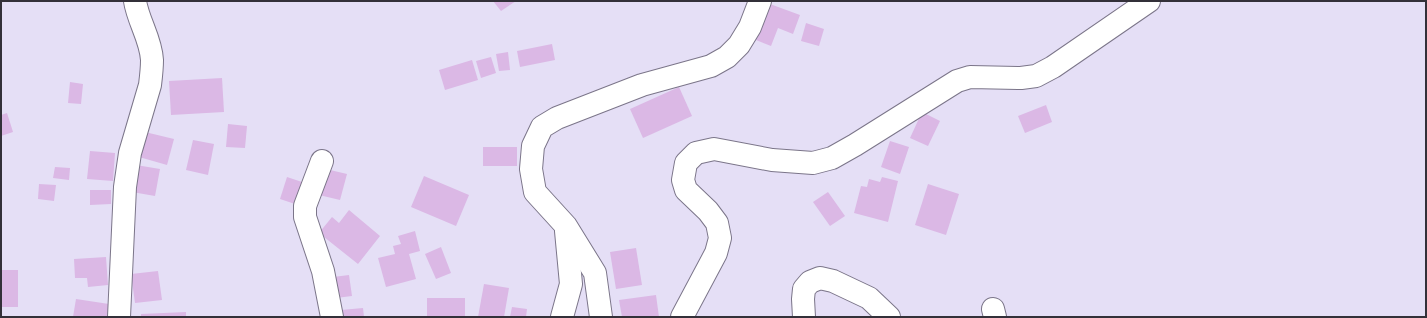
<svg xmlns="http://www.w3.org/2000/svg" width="1427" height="318" font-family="Inter,sans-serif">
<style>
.building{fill:#dbb8e5}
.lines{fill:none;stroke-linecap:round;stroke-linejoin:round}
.minor-casing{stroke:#7b7589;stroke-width:24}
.minor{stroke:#fff;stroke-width:22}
</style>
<rect width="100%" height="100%" fill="#e5dff6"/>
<g class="building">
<path d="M493 1H516L501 11Z"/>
<path d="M770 4 800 15 793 34 778 28 771 46 756 40Z"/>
<path d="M806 23 824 29 819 46 801 41Z"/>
<path d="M552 44 555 60 520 67 517 51Z"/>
<path d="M508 52 510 70 499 71 496 54Z"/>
<path d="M491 57 496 73 481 78 476 61Z"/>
<path d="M472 60 478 80 445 90 439 70Z"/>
<path d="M222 78 224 112 171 115 169 81Z"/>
<path d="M70 82 83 84 81 104 68 103Z"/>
<path d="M679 87 692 116 643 138 630 109Z"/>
<path d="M1046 105 1052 122 1025 133 1018 116Z"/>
<path d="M922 112 940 121 928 146 910 138Z"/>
<path d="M7 113 13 132 1 136V115Z"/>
<path d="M228 124 247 126 245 148 226 147Z"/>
<path d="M145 132 174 139 167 165 139 157Z"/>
<path d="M193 140 214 144 208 175 186 170Z"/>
<path d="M890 141 909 147 900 174 881 167Z"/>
<rect x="483" y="147" width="34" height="19"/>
<path d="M90 151 115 153 113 181 87 179Z"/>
<path d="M136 165 160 169 155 196 132 192Z"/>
<path d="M55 167 70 168 69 180 53 178Z"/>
<path d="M326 169 347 174 340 200 319 195Z"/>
<path d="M424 176 469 195 456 226 411 207Z"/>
<path d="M287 177 302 182 295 204 280 199Z"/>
<path d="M882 177 898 181 888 222 854 213 861 186 867 187 869 179 880 182Z"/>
<path d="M39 184 56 185 54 201 38 199Z"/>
<path d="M928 184 959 194 946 235 915 225Z"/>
<path d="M90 190H111V204L90 205Z"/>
<path d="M828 192 845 216 830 226 813 202Z"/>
<path d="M349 210 380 236 358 264 319 233 332 217 339 223Z"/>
<path d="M415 231 420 251 409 254 416 279 386 287 378 258 395 254 393 246 401 244 398 236Z"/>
<path d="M441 247 451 273 436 279 425 254Z"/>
<path d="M636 248 642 285 616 289 610 252Z"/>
<path d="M106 257 108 285 88 287 87 278H75L74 259Z"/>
<rect x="1" y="270" width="17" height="37"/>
<path d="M158 271 162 300 135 303 131 274Z"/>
<path d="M349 275 352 296 336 298 333 277Z"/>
<path d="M484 284 509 288 504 317H478Z"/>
<path d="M656 295 659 317H622L619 300Z"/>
<rect x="427" y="298" width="38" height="19"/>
<path d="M76 299 109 304 107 317H73Z"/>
<path d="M512 307 527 309 526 317H510Z"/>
<path d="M363 308 364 317H342L341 310Z"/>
<path d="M186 312V317H141V314Z"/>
</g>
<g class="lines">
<defs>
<g id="minor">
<path d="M322 161 305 206V217L323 271 332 317"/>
<path d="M993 309 995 317"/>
<path d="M119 317 125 187 130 153 150 85C151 77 152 68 152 60 151 39 138 21 135 1"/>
<path d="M562 317 571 284 566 231"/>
<path d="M601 317 595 273 566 226 535 192 531 169 533 146 542 127 557 118 642 85 711 66 727 57 739 45 750 27 760 1"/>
<path d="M682 317 716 253 720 238 717 223 708 211 686 190 683 180 686 163 696 153 714 149 772 160 813 163 832 158 855 145 957 81 970 77 1021 78 1036 76 1053 67 1149 1"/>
<path d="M804 317 803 299 804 289 810 282 820 278 833 281 869 298 889 317"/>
</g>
</defs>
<use href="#minor" class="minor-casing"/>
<use href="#minor" class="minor"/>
</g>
<rect width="1427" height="318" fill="none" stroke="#333039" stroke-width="4"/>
</svg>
